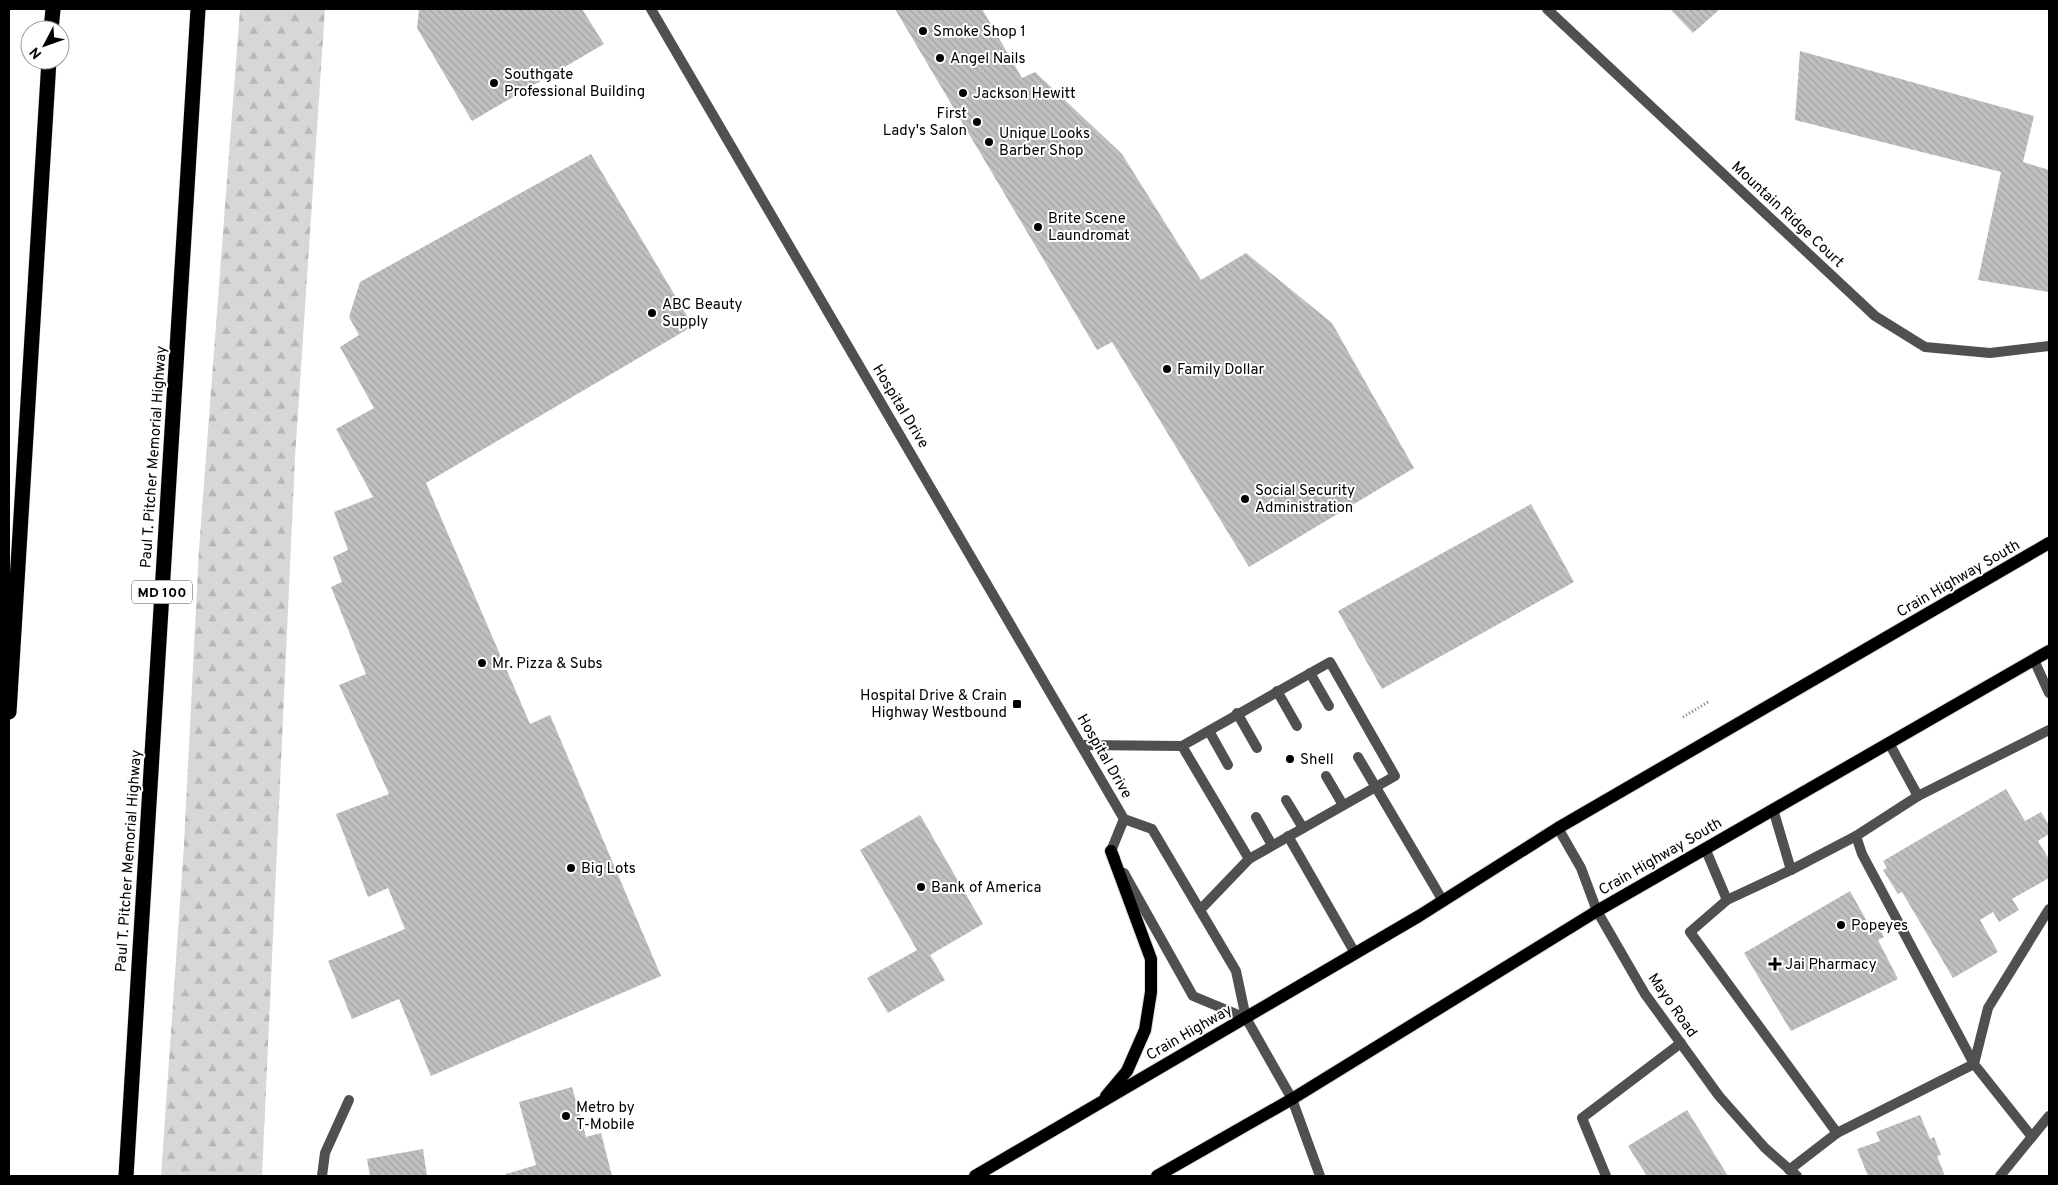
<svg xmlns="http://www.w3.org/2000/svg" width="2058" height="1185" font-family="Overpass,sans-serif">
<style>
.forest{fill:url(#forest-firs)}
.building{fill:url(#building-back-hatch)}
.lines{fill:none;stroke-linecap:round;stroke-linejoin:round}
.primary-casing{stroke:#dbdbdb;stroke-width:14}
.motorway-casing{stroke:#dbdbdb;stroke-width:16}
.path{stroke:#727272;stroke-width:3;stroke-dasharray:1 2.5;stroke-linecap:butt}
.service{stroke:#505050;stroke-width:10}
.minor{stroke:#505050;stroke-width:10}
.tertiary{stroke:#505050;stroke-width:10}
.primary{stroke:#000;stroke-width:12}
.motorway{stroke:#000;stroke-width:15}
.poi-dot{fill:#000;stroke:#fff;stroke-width:2}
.labels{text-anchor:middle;stroke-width:4;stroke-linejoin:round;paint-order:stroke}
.shield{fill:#fff;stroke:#4c4c4c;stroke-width:1}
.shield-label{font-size:14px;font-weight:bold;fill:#000}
.poi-label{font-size:15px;fill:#000;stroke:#fff;text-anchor:start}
.street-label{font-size:15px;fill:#000;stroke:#fff}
</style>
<defs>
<pattern id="forest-firs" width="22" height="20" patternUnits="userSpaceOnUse" patternTransform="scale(1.25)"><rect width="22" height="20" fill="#d7d7d7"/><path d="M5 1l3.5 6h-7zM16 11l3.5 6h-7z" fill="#b7b7b7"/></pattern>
<pattern id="building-back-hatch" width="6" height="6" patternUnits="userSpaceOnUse" patternTransform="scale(1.25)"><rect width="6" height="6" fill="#c0c0c0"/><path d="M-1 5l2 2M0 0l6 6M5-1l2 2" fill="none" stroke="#a3a3a3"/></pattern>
</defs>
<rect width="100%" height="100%" fill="#fff"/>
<path class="forest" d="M240 9H325L295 457 262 1176H161L184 844 199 549Z"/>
<g class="building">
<path d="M419 9H582L604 44 472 121 417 28Z"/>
<path d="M895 9H982L1022 78 1035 72 1122 154 1201 280 1246 253 1332 323 1414 468 1249 567 1112 342 1097 350Z"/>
<path d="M1670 9H1720L1693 33Z"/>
<path d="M1800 51 2034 116 2023 162 2049 170V292L1978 280 2001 172 1795 120Z"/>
<path d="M591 154 693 326 426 483 530 724 550 715 661 976 431 1076 399 999 352 1019 328 961 405 929 388 888 368 897 336 814 389 794 339 685 366 674 331 587 342 582 333 557 348 550 334 512 373 497 336 429 374 408 340 347 359 335 349 317 360 282Z"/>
<path d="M1531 504 1574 582 1382 689 1338 611Z"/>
<path d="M2006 789 2025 821 2041 812 2049 825V834L2038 841 2049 859V878L2012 899 2019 910 1999 922 1993 912 1980 920 1998 952 1953 978 1902 892 1898 894 1883 870 1887 868 1883 861Z"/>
<path d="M920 815 983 924 930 955 945 980 888 1013 867 978 917 950 860 850Z"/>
<path d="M1850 891 1869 925 1875 921 1884 937 1878 940 1898 979 1791 1031 1744 953Z"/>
<path d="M572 1087 586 1137 601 1133 612 1176H507L506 1174 536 1165 519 1102Z"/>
<path d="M1687 1110 1728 1176H1647L1628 1146Z"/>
<path d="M1920 1115 1930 1139 1934 1137 1941 1155 1937 1156 1945 1176H1868L1857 1149 1880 1141 1876 1132Z"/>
<path d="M423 1149 427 1176H370L367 1159Z"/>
</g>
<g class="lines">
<defs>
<g id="primary">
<path d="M1106 1096 1127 1071 1145 1030 1151 992V959L1111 851"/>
<path d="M975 1176 1419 916 1558 828 2049 543"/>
<path d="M1157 1176 1292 1099 1597 911 2049 651"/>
</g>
<g id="motorway">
<path d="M51 30 53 9"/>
<path d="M9 712 49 60"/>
<path d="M126 1176 198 9"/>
</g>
</defs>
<use href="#primary" class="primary-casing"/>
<use href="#motorway" class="motorway-casing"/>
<path class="path" d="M1683 717 1708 702"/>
<g class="service">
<path d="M2034 660 2049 693"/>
<path d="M1330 662 1395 776 1249 859 1182 746Z"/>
<path d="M1310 673 1329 706"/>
<path d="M1277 691 1297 726"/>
<path d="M1237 713 1257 748"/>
<path d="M1209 731 1228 765"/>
<path d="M1889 743 1918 796 2049 730"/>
<path d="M1081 745 1182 746"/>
<path d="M1358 757 1443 901"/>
<path d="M1326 776 1343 805"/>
<path d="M1286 800 1303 828"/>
<path d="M1773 809 1791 870"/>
<path d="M1256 817 1272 845"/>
<path d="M1288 836 1355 953"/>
<path d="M1705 848 1727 900 1690 932 1837 1133 1789 1170"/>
<path d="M1727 900 1791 870 1856 836"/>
<path d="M1200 910 1249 859"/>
<path d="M1292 1099 1320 1176"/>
<path d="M1837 1133 1974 1064 1862 854 1856 836 1918 796"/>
<path d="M2032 1137 1974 1064 1988 1008 2049 909"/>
<path d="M322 1176 325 1153 349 1100"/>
<path d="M1606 1176 1582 1118 1681 1043"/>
</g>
<g class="minor">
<path d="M1547 9 1875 316 1925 347 1990 353 2049 346"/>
<path d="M1558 828 1581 868 1597 911 1645 994 1719 1096 1765 1148 1797 1176"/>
<path d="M2000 1176 2049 1116"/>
</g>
<g class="tertiary">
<path d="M651 9 1124 819 1152 829 1236 971 1246 1018 1292 1099"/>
<path d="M1115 858 1111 851 1124 819"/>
<path d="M1124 873 1193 996 1246 1018"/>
</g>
<use href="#primary" class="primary"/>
<use href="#motorway" class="motorway"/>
</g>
<g class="poi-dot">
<circle cx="923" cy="31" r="5"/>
<circle cx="940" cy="58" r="5"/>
<circle cx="494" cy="83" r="5"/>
<circle cx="963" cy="93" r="5"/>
<circle cx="977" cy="122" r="5"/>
<circle cx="989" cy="142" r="5"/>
<circle cx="1038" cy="227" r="5"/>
<circle cx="652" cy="313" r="5"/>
<circle cx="1167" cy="369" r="5"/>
<circle cx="1245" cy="499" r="5"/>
<circle cx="482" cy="663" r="5"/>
<rect x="1012" y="699" width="10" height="10" rx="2.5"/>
<circle cx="1290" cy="759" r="5"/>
<circle cx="571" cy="868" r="5"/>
<circle cx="921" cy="887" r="5"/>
<circle cx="1841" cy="925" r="5"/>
<path d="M1772.5 956.5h5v5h5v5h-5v5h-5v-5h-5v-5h5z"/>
<circle cx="566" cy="1116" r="5"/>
</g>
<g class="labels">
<rect class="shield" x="132" y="580.5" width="60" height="23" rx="4"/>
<g class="shield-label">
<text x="162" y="597">MD 100</text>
</g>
<g class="poi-label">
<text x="933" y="36">Smoke Shop 1</text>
<text x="950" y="63">Angel Nails</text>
<text x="504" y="79">Southgate<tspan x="504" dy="17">Professional Building</tspan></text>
<text x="973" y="98">Jackson Hewitt</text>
<text x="967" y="118" text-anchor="end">First<tspan x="967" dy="17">Lady's Salon</tspan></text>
<text x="999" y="138">Unique Looks<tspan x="999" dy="17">Barber Shop</tspan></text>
<text x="1048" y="223">Brite Scene<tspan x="1048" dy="17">Laundromat</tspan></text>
<text x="662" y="309">ABC Beauty<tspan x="662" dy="17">Supply</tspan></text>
<text x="1177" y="374">Family Dollar</text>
<text x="1255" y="495">Social Security<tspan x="1255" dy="17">Administration</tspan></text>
<text x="492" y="668">Mr. Pizza &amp; Subs</text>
<text x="1007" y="700" text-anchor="end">Hospital Drive &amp; Crain<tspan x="1007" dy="17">Highway Westbound</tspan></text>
<text x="1300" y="764">Shell</text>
<text x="581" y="873">Big Lots</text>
<text x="931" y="892">Bank of America</text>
<text x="1851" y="930">Popeyes</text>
<text x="1785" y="969">Jai Pharmacy</text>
<text x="576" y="1112">Metro by<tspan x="576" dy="17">T-Mobile</tspan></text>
</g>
<g class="street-label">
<text transform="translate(1788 214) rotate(43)" y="5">Mountain Ridge Court</text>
<text transform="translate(901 406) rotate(59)" y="5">Hospital Drive</text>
<text transform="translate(153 457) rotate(-86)" y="5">Paul T. Pitcher Memorial Highway</text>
<text transform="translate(1958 578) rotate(-30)" y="5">Crain Highway South</text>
<text transform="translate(1105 756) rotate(60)" y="5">Hospital Drive</text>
<text transform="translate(1660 856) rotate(-30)" y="5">Crain Highway South</text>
<text transform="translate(128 861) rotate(-86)" y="5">Paul T. Pitcher Memorial Highway</text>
<text transform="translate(1673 1005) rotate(55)" y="5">Mayo Road</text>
<text transform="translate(1189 1032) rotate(-30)" y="5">Crain Highway</text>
</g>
</g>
<rect width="2058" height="1185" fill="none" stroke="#000000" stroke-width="20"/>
<g transform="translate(45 45) rotate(229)"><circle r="24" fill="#ffffff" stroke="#999999"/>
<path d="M0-4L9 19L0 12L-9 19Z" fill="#000000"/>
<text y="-8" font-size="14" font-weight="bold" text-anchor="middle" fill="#000000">N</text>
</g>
</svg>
